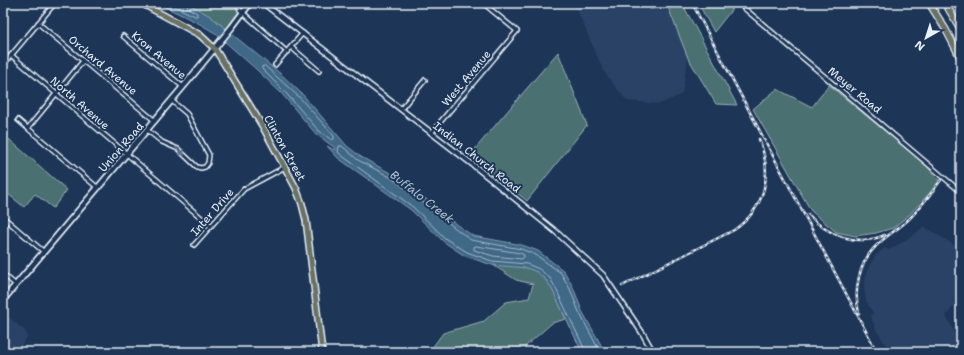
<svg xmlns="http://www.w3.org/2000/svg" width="964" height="355" font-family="'Shantell Sans',sans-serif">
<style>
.built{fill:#2b4265}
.green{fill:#4b7072;stroke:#9ab0b5}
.water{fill:#3f6787;stroke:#839eb4}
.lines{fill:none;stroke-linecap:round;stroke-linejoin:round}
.shore{stroke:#a4bacb;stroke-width:1}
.minor-casing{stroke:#e8f1f8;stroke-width:6}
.tertiary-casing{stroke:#e8f1f8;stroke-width:7}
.secondary-casing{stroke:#e8f1f8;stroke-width:8}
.primary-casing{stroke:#e8f1f8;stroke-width:8}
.motorway-casing{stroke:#e8f1f8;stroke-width:8}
.minor{stroke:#1d3557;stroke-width:3}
.tertiary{stroke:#1d3557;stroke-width:4}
.secondary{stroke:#1d3557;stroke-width:4.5}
.primary{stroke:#6b7165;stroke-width:5}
.motorway{stroke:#6b7165;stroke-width:5.5}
.rail-casing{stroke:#e8f1f8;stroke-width:2.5}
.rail{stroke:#1d3557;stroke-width:1;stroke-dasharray:3;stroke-linecap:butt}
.oneway{stroke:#64778f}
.labels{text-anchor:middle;stroke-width:4;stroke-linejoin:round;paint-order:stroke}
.street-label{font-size:11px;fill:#e8f1f8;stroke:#1d3557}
.water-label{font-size:12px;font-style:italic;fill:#adc1d0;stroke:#1d3557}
</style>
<rect width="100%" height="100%" fill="#1d3557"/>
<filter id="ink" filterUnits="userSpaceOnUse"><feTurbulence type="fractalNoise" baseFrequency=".025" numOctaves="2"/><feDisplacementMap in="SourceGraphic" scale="8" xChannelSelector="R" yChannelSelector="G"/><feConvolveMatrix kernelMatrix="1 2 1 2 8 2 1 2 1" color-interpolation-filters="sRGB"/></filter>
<g filter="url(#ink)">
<g class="built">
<path d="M574 3H645L650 9 668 7 688 58 682 94 660 104 627 101 604 72Z"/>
<path d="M923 226 961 249V297L946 316 961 344V352H891L876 330 871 316 873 313 866 301 864 287 866 276 870 265 876 255 885 248 889 250 914 235Z"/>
<path d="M5 314 26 332 27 337 17 352H3V315Z"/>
</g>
<g class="green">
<path d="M187 3H250L229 31 210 16Z"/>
<path d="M645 3H682L737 105 716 104 688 58 668 7 650 9Z"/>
<path d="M698 3H728L733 8 714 32Z"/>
<path d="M558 52 587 125 527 201 470 155Z"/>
<path d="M829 85 926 165 940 182 909 215 893 228 876 233 855 236 836 232 811 211 753 109 777 89 812 107Z"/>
<path d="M3 134 67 190 53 208 35 194 24 207 3 190Z"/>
<path d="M493 265C504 266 517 266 528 268 550 274 557 301 566 319L552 323 519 352H429L443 333 484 321 506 302 529 298 533 284 516 280Z"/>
</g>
<path class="water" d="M157 3H187L210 16 282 75 303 95 347 146 361 157 392 174 420 194 457 225 473 236 522 245 538 251 564 271 573 287 582 311 605 352H582L553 291 547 281 537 272 527 268 492 265 465 256 444 242 411 210 338 158 327 146 334 150 335 148 316 134 282 94 257 70 215 33 200 24Z"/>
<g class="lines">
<g class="shore">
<path d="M167 3 195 16H197V13L188 8 186 3"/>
<path d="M265 66 300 98 334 136V139L332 140 319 131 285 92 262 69V67Z"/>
<path d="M476 246 520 253 524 255V257L522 259 493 256 474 250V247Z"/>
<path d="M586 352 556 289 550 278 539 269 527 264 492 261 467 252 446 239 413 207 341 155 338 152 339 146H342L358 160 390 177 418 198 455 228 471 240 521 249 536 255 561 273 570 289 579 312 600 352"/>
</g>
<defs>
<g id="minor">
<path d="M238 3 240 10 287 52"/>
<path d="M738 3 961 192"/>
<path d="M38 23 155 121"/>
<path d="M123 36 183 87"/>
<path d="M291 47 319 71"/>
<path d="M11 55 211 226"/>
<path d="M3 65 55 3"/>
<path d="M275 65 303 33"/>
<path d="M401 109 425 80"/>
<path d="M18 120 98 188"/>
<path d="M28 128 83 61"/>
<path d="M147 130 162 142 178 149 197 167 201 168 205 167 208 163 209 155 187 114 172 101"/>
<path d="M431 133 517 31 483 3"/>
<path d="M3 217 44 252"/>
<path d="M194 245 244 189 285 167"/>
<path d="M3 274 16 285"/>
</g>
<path id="tertiary" d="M263 3 472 164 555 231 603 275 643 334 653 352"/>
<path id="secondary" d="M3 300 188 81 232 27 250 3"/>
<path id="primary" d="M141 3 200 35 215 49 263 127 296 188 302 204 306 220 322 352"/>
<g id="motorway">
<path d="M929 3 946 30 961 59"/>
<path d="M945 3 961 30"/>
</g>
</defs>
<use href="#minor" class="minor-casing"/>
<use href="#tertiary" class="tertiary-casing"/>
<use href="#secondary" class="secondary-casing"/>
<use href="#primary" class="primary-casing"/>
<use href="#motorway" class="motorway-casing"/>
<use href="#minor" class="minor"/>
<use href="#tertiary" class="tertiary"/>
<use href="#secondary" class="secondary"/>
<use href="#primary" class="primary"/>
<use href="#motorway" class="motorway"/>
<defs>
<g id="rail">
<path d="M692 3 877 352"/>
<path d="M808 214C827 236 858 247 885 235"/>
<path d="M622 286 734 230C766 208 773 174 759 139"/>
<path d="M859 313C853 290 859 262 877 245 887 235 900 228 910 218 922 206 931 193 941 180"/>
</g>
</defs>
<use href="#rail" class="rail-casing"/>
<use href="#rail" class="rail"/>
</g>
<defs><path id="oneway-shaft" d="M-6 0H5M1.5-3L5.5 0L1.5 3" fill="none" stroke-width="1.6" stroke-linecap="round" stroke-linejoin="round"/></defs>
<use class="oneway" href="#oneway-shaft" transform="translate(180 151) rotate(40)"/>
</g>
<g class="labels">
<g class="street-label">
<text transform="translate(159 55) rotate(40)" y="4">Kron Avenue</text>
<text transform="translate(103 65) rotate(40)" y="4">Orchard Avenue</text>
<text transform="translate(466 78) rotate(-50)" y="4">West Avenue</text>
<text transform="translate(855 90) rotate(40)" y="4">Meyer Road</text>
<text transform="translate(80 103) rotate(41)" y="4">North Avenue</text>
<text transform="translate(121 147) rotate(-49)" y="4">Union Road</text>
<text transform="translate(285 148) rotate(61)" y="4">Clinton Street</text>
<text transform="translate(477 157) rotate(38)" y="4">Indian Church Road</text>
<text transform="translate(212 212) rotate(-49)" y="4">Inter Drive</text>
</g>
<g class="water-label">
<text transform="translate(422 197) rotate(38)" y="4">Buffalo Creek</text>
</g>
</g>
<rect width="964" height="355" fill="none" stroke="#1d3557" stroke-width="16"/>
<rect x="8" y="8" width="948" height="339" fill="none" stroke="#e8f1f8" stroke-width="1.5" filter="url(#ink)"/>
<g transform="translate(926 38) rotate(219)" stroke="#1d3557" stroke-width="3" paint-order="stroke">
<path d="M0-3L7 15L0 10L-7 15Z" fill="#e8f1f8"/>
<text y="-6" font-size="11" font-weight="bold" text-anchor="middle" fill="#e8f1f8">N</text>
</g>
</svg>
